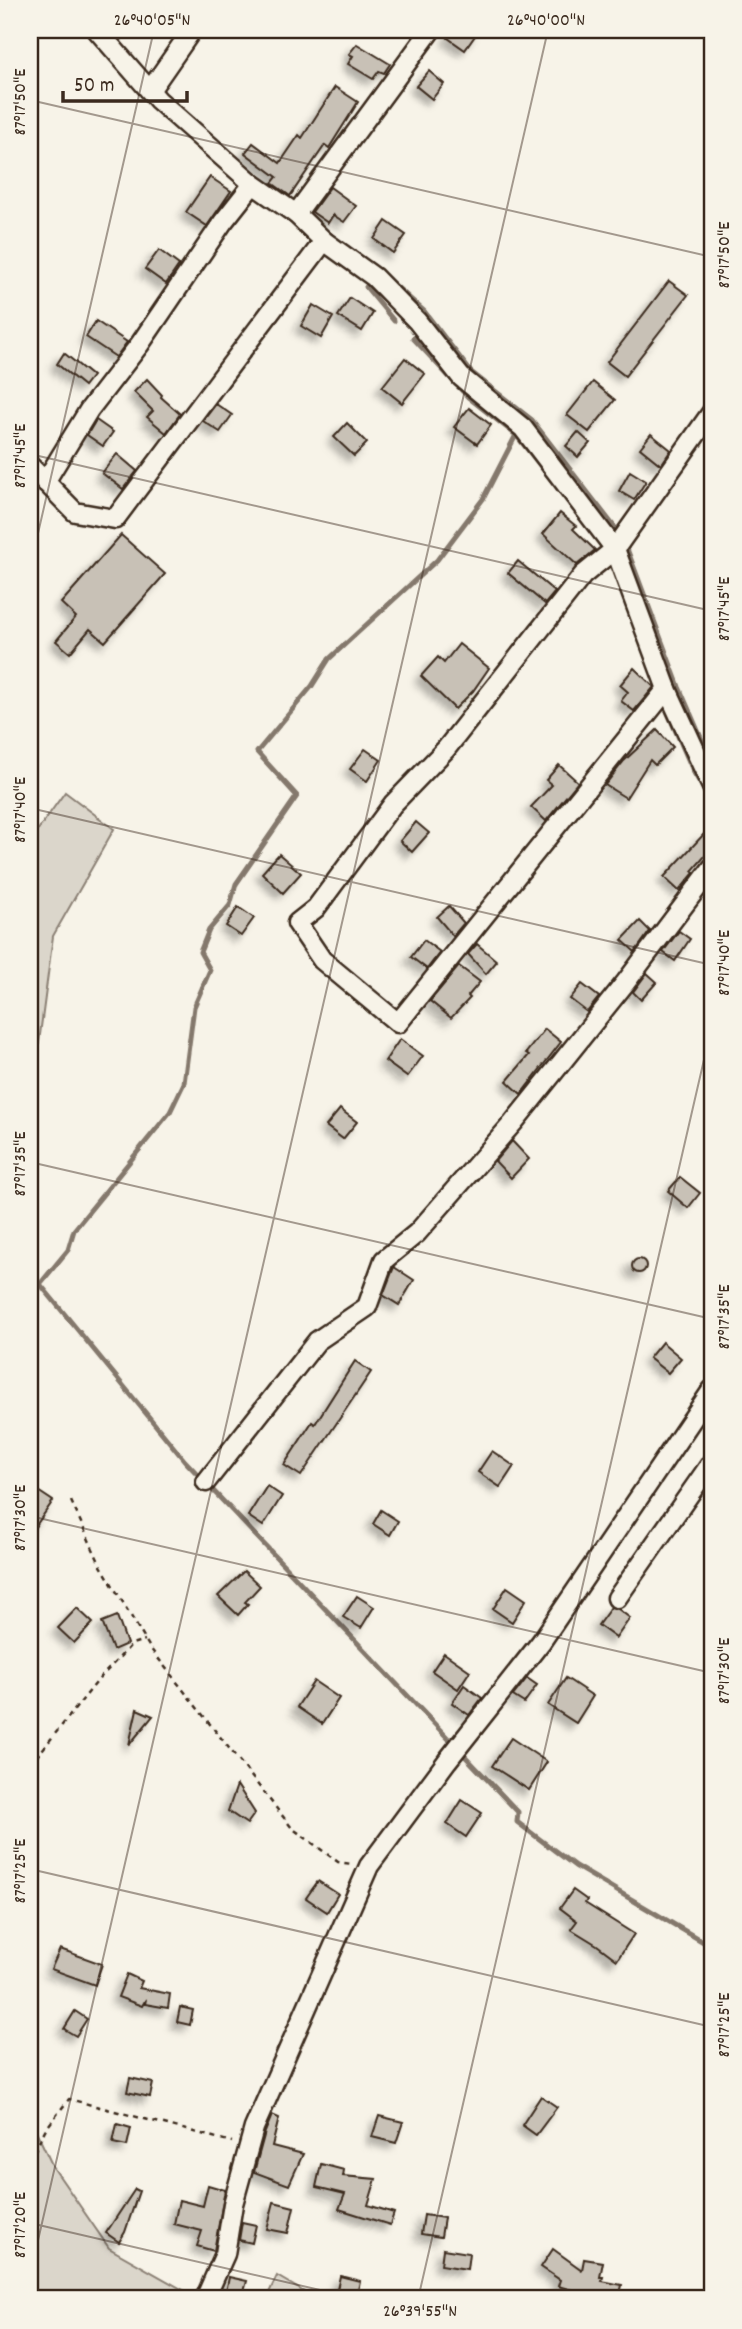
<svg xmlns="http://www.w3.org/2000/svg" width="742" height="2329" font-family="Dekko,sans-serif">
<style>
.green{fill:#dbd6cb;stroke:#8b8074;stroke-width:2}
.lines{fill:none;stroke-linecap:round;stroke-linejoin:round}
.stream{stroke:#84786c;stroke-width:5}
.building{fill:#c8c1b6;stroke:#3b2a1e;stroke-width:2;filter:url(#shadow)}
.street-casing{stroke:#3b2a1e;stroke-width:23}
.path{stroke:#3b2a1e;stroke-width:2.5;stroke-dasharray:5 5;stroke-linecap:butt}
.street{stroke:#f7f3e8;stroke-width:18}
.ticks{fill:none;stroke:#3b2a1e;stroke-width:2;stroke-opacity:0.45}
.neatline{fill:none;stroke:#3b2a1e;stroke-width:2.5}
.ticks-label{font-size:18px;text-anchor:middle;fill:#3b2a1e}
</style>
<defs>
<filter id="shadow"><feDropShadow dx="-6" dy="6" stdDeviation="3.5" flood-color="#0004"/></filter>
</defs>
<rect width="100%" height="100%" fill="#f7f3e8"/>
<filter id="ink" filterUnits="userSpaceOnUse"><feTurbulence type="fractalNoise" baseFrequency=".0143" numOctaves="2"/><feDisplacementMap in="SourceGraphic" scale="14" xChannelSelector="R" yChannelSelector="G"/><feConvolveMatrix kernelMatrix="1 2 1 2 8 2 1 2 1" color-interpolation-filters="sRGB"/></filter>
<g filter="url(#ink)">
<g class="green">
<path d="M65 792 114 829 53 936 38 1050 30 1070V841Z"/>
<path d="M30 2118 53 2167 109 2248 199 2299H30Z"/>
<path d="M277 2276 316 2299H266Z"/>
</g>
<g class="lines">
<g class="stream">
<path d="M85 30 93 38"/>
<path d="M388 279 424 311 471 372 532 420 616 529"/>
<path d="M366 287 394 321"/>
<path d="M413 338 468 397 516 435 560 491"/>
<path d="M516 435 483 499 437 560 329 659 312 686 257 752 297 796 236 884 230 905 209 930 200 952 210 970 194 1007 184 1083 170 1112 74 1230 68 1250 40 1284 185 1461 518 1812 517 1822 575 1866 712 1947"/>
<path d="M627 549 679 687 712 763"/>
<path d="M663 702 694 773 712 803"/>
</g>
</g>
<g class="building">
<path d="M454 30H479L465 50 448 38Z"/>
<path d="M357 44 390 64 384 73 379 71 373 79 348 64 353 56 349 54Z"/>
<path d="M429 71 444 84 432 99 416 86Z"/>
<path d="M335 87 358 102 329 148 325 145 290 196 272 183 277 177 245 153 253 143 280 163 299 135 302 138Z"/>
<path d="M210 177 231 191 207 226 186 212Z"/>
<path d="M330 187 356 206 344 222 333 215 328 223 312 212Z"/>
<path d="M386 221 406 235 393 253 374 239Z"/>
<path d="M159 250 179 265 166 284 145 269Z"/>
<path d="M669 281 688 295 625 376 607 362Z"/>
<path d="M350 298 373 313 362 331 338 316Z"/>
<path d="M313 305 333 317 321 338 301 326Z"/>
<path d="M96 321 127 342 116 357 86 337Z"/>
<path d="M64 353 92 376 84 386 57 364Z"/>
<path d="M405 358 425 374 402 403 382 387Z"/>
<path d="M147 379 162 395 161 397 180 414 166 433 147 417 153 411 134 392Z"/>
<path d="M593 382 615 400 589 432 567 415Z"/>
<path d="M216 404 232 415 220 432 203 421Z"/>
<path d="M469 408 491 425 477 444 454 427Z"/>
<path d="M96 420 113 432 103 446 87 435Z"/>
<path d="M347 423 367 443 354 456 334 437Z"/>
<path d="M578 432 590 443 578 457 566 446Z"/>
<path d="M651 434 671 450 661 465 640 448Z"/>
<path d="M117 454 137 471 123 489 102 473Z"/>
<path d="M630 471 646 481 634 500 619 491Z"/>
<path d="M560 513 576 526 573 529 595 550 577 565 543 534Z"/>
<path d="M121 535 165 574 105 642 90 629 70 653 56 641 76 617 61 603Z"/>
<path d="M518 561 555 592 545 604 508 573Z"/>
<path d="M459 644 489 668 473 691 455 709 421 676 438 657 444 663Z"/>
<path d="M634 668 654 687 634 711 621 701 628 692 620 685Z"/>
<path d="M657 730 673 747 655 765 650 760 626 798 605 785 624 761Z"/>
<path d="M365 749 381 760 367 781 350 769Z"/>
<path d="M559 765 578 782 546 821 531 807 552 785 546 780Z"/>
<path d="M416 822 429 833 412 852 400 841Z"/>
<path d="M704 834 712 842V848L692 871 694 873 679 891 664 877Z"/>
<path d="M279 854 301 873 283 893 262 873Z"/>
<path d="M449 906 464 923 453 936 437 917Z"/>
<path d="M238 907 254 918 241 936 226 926Z"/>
<path d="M640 921 650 931 635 952 622 940Z"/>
<path d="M679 931 690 939 675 961 663 952Z"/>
<path d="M424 940 440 952 427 969 411 957Z"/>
<path d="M477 944 497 961 486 974 468 954Z"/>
<path d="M459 966 480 982 468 996 470 998 451 1018 430 1001Z"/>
<path d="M647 973 657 982 641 1000 633 992Z"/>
<path d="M582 984 599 997 587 1012 570 999Z"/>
<path d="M545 1029 561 1042 521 1094 507 1081 529 1055 526 1053Z"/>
<path d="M400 1039 423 1056 407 1077 385 1061Z"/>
<path d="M340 1109 357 1122 343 1139 326 1126Z"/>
<path d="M512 1141 529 1159 511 1178 495 1161Z"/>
<path d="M680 1177 700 1193 688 1208 668 1191Z"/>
<circle cx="639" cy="1266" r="7"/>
<path d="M394 1267 414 1280 399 1305 383 1295Z"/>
<path d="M662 1342 681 1358 668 1373 649 1358Z"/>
<path d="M355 1361 371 1372 301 1476 284 1465 312 1422 315 1424Z"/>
<path d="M492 1451 514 1466 500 1487 478 1472Z"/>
<path d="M267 1486 282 1496 263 1526 248 1516Z"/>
<path d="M38 1491 53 1501 30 1534V1504Z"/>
<path d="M381 1510 398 1521 390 1535 373 1524Z"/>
<path d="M244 1571 260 1586 245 1602 248 1604 238 1615 218 1596Z"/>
<path d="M507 1587 526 1600 512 1622 493 1609Z"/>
<path d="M357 1596 374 1607 361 1628 343 1617Z"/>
<path d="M611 1607 618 1609 630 1618 616 1638 598 1625Z"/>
<path d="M77 1608 93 1623 74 1643 58 1628Z"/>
<path d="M117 1616 127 1644 113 1650 102 1622Z"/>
<path d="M444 1653 470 1671 458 1689 432 1671Z"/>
<path d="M527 1678 537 1685 524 1703 513 1696Z"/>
<path d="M566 1678 593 1696 576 1723 548 1705Z"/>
<path d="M314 1681 339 1698 322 1724 297 1707Z"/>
<path d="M464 1685 482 1698 469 1715 452 1703Z"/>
<path d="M137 1709 153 1716 129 1745Z"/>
<path d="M511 1738 547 1762 529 1790 492 1766Z"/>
<path d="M237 1785 255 1813 247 1824 228 1811Z"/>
<path d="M462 1800 482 1813 466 1837 447 1824Z"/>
<path d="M318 1881 338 1894 327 1912 306 1898Z"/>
<path d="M573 1890 587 1900 585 1903 634 1934 617 1960 597 1945 571 1929 577 1921 560 1908Z"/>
<path d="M60 1949 102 1964 95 1985 51 1969Z"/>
<path d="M127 1974 142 1981 139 1988 170 1994 168 2008 145 2004 146 1999 142 2006 118 1997Z"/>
<path d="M180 2007 193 2010 190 2025 177 2022Z"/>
<path d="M75 2011 87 2019 76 2036 64 2029Z"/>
<path d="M130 2078 153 2083 150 2097 127 2092Z"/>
<path d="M541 2096 557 2107 536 2135 522 2125Z"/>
<path d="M272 2115 279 2118 272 2146 303 2154 289 2185 254 2172 265 2132Z"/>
<path d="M379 2116 403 2122 396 2143 372 2137Z"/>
<path d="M117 2124 131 2128 127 2146 113 2143Z"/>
<path d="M321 2164 344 2170 343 2176 376 2179 368 2205 394 2213 390 2225 339 2209 345 2194 316 2187Z"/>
<path d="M208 2185 225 2190 214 2251 197 2246 202 2231 174 2224 179 2200 203 2206Z"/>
<path d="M135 2189 139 2191 125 2232 119 2242 106 2233Z"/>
<path d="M274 2202 294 2207 288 2233 267 2229Z"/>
<path d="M424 2215 444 2218 441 2237 421 2234Z"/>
<path d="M242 2222 256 2225 252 2243 239 2240Z"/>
<path d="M443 2249 469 2253 467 2269 441 2265Z"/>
<path d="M553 2249 582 2270 584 2259 603 2262 600 2277H603L602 2281 622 2285 619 2299H578L579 2292 558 2286 560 2280 541 2267Z"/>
<path d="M340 2276 360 2281 356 2299 336 2294Z"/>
<path d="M229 2277 247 2281 242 2299 225 2297Z"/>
</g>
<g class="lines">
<defs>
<g id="street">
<path d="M97 30 158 100 253 184"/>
<path d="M431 30 296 214 324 241 374 277 417 321 461 377 523 428 615 549 667 689 712 787"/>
<path d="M151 89 192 30"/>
<path d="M30 466 75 512 115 519 324 241"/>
<path d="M45 482 89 410 140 344 223 222 253 184 296 214"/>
<path d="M667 689 398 1023 322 960 297 923 316 908 393 804 446 749 583 575 615 549 712 412"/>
<path d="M206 1482 317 1341 367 1307 384 1260 417 1233 513 1123 626 982 712 868"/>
<path d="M617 1598 712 1462"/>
<path d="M205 2299 225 2254 233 2204 254 2128 369 1866 447 1761 541 1642 712 1390"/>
</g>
</defs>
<use href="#street" class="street-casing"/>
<g class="path">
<path d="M71 1501 100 1564 150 1648 292 1828 338 1862 352 1864"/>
<path d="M30 1765 100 1678 132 1644 145 1640"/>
<path d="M30 2160 45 2130 69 2099 232 2142"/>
</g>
<use href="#street" class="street"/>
</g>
</g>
<path class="ticks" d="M30 100 712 257M30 454 712 611M30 568 154 30M30 808 712 965M30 1162 712 1319M30 1516 712 1673M30 1869 712 2027M30 2223 359 2299M30 2275 548 30M418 2299 712 1025"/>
<rect width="742" height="2329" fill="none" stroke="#f7f3e8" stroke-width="77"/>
<path d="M63 91v10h124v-10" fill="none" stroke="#3b2a1e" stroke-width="3.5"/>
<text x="74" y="91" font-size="21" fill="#3b2a1e" stroke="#f7f3e8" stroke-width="5" paint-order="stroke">50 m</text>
<rect x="38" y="38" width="666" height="2252" class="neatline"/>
<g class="ticks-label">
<text x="152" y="25">26°40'05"N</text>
<text x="546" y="25">26°40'00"N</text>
<text transform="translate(19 102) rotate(-90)" y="6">87°17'50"E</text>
<text transform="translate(723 255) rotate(-90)" y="6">87°17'50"E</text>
<text transform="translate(19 456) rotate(-90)" y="6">87°17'45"E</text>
<text transform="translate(723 609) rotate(-90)" y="6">87°17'45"E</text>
<text transform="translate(19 810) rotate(-90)" y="6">87°17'40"E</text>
<text transform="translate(723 963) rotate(-90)" y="6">87°17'40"E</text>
<text transform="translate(19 1164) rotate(-90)" y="6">87°17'35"E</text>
<text transform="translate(723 1317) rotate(-90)" y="6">87°17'35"E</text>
<text transform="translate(19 1518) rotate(-90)" y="6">87°17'30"E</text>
<text transform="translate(723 1671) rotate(-90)" y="6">87°17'30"E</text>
<text transform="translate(19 1871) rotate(-90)" y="6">87°17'25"E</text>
<text transform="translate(723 2025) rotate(-90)" y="6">87°17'25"E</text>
<text transform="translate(19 2225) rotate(-90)" y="6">87°17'20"E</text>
<text x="420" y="2316">26°39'55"N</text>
</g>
</svg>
